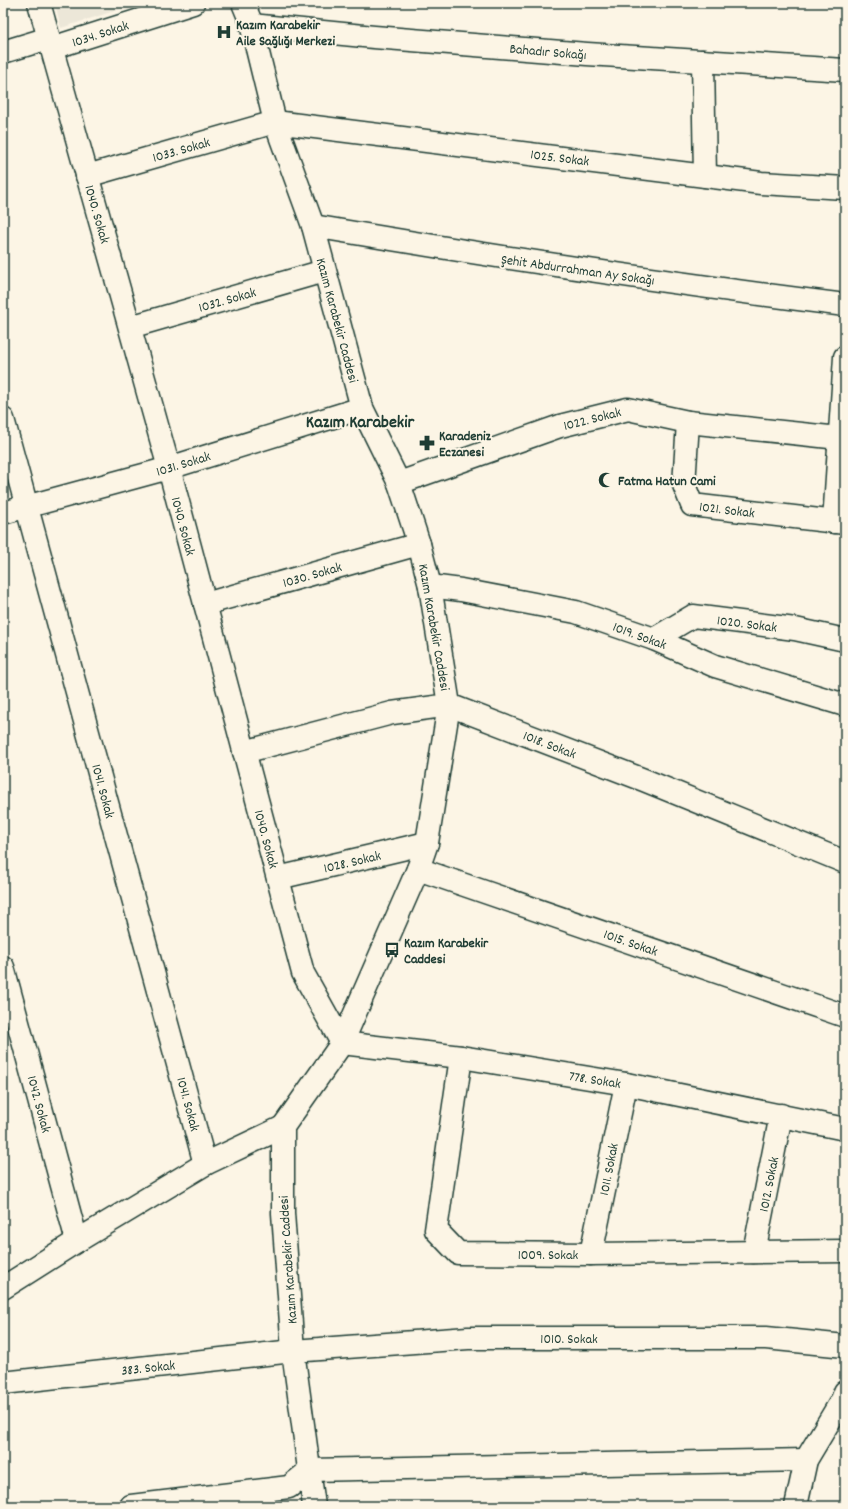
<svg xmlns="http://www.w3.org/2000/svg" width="848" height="1509" font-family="Dekko,sans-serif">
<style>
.built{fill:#ece7d8}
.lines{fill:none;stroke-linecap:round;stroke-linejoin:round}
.street-casing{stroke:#1f3d34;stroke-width:25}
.secondary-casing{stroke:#1f3d34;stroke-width:25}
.street{stroke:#fcf5e5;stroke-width:22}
.secondary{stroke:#fcf5e5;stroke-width:22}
.labels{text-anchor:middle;stroke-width:4;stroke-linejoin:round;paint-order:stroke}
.poi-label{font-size:14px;font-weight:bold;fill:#1f3d34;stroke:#fcf5e5;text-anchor:start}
.street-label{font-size:14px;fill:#1f3d34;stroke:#fcf5e5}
.district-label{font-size:18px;font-weight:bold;fill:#1f3d34;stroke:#fcf5e5}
</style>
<rect width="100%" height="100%" fill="#fcf5e5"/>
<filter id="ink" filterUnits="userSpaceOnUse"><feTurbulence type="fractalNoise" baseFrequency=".025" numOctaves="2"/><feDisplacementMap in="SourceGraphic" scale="8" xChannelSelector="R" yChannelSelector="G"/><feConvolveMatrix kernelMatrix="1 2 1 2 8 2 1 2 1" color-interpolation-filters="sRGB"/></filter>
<g filter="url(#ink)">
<path class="built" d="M55 3H139L61 28Z"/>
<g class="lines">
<defs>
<g id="street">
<path d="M39 3 169 468 303 973 342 1043 461 1057 626 1084 845 1129"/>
<path d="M251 25 374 37 587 54 845 70"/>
<path d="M52 48 193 3"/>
<path d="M3 52 49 38"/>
<path d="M703 61 705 176"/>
<path d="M87 176 275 122 761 183 845 188"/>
<path d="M313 226C490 256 667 283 845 305"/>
<path d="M130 327 324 271"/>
<path d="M3 419 205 1164"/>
<path d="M688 422 684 485 692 505 845 523"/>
<path d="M399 483 560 426 628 409 688 422 839 438"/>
<path d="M3 513 169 468 362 408"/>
<path d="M834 522 845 357"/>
<path d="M430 586 461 590 576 612 654 639 715 666 845 705"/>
<path d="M205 604 419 544"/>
<path d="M654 639 693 616 795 629 845 640"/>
<path d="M244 752 392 713 449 705 644 780 845 862"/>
<path d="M418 869 845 1016"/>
<path d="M278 878 427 843"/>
<path d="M3 967 77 1241"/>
<path d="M461 1057 436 1230 458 1253 591 1254 845 1251"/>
<path d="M754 1252 781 1115"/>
<path d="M591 1254 626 1084"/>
<path d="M3 1288 77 1241 205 1164 283 1127"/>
<path d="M3 1383 293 1351 468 1338H766L845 1346"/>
<path d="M131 1506 289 1487 310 1470 806 1460"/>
<path d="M796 1506 806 1460 842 1400 845 1392"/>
</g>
<path id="secondary" d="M243 3 250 20 275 122 313 226 362 408 399 483 419 544 430 586 449 705 427 843 418 869 342 1043 283 1127V1213L293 1351 314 1506"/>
</defs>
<use href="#street" class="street-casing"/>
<use href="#secondary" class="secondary-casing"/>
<use href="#street" class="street"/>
<use href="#secondary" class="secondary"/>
</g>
</g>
<defs>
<symbol id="hospital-bare" viewBox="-9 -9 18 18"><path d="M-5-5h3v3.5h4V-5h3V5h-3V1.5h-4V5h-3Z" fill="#1f3d34" stroke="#fcf5e5" stroke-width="2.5" paint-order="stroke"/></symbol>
<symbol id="pharmacy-bare" viewBox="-9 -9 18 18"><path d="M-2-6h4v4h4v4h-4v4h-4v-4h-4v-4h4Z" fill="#1f3d34" stroke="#fcf5e5" stroke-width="2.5" paint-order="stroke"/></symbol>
<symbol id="mosque-bare" viewBox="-9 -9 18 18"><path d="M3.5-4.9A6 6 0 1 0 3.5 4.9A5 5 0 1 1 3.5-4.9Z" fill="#1f3d34" stroke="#fcf5e5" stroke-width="2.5" paint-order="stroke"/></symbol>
<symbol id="bus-bare" viewBox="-9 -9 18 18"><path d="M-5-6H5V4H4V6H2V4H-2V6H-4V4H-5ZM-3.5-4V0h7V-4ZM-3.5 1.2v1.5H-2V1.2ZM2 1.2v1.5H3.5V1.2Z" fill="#1f3d34" stroke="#fcf5e5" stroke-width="2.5" paint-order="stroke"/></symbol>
</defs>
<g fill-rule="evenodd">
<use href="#hospital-bare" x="213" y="21" width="22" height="22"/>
<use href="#pharmacy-bare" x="416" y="432" width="22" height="22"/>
<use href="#mosque-bare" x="595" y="469" width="22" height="22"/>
<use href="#bus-bare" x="381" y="939" width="22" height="22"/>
</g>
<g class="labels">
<g class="poi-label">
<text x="236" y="29">Kazım Karabekir<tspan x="236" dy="16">Aile Sağlığı Merkezi</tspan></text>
<text x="439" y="440">Karadeniz<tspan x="439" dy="16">Eczanesi</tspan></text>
<text x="618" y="485">Fatma Hatun Cami</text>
<text x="404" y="947">Kazım Karabekir<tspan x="404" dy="16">Caddesi</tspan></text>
</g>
<g class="street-label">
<text transform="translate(100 33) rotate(-18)" y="5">1034. Sokak</text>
<text transform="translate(548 51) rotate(5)" y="5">Bahadır Sokağı</text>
<text transform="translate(181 149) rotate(-16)" y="5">1033. Sokak</text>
<text transform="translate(560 157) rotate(7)" y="5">1025. Sokak</text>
<text transform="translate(98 214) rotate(74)" y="5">1040. Sokak</text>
<text transform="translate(578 269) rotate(8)" y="5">Şehit Abdurrahman Ay Sokağı</text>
<text transform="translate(227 299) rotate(-16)" y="5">1032. Sokak</text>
<text transform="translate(338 320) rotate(75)" y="5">Kazım Karabekir Caddesi</text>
<text transform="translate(592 418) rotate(-14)" y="5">1022. Sokak</text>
<text transform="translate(183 463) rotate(-17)" y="5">1031. Sokak</text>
<text transform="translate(727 509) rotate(7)" y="5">1021. Sokak</text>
<text transform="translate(184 526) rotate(75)" y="5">1040. Sokak</text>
<text transform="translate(312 574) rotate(-16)" y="5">1030. Sokak</text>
<text transform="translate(747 623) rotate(7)" y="5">1020. Sokak</text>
<text transform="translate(435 627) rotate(80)" y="5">Kazım Karabekir Caddesi</text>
<text transform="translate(640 635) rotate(20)" y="5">1019. Sokak</text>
<text transform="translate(550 744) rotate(21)" y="5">1018. Sokak</text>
<text transform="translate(104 791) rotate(75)" y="5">1041. Sokak</text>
<text transform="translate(267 839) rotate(75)" y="5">1040. Sokak</text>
<text transform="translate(352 861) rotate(-13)" y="5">1028. Sokak</text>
<text transform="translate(631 942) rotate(19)" y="5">1015. Sokak</text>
<text transform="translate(595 1079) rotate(9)" y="5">778. Sokak</text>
<text transform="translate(40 1104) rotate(75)" y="5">1042. Sokak</text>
<text transform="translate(189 1104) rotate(75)" y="5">1041. Sokak</text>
<text transform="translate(608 1169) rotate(-79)" y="5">1011. Sokak</text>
<text transform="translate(768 1184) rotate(-79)" y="5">1012. Sokak</text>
<text x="548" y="1259">1009. Sokak</text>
<text transform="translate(287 1260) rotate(-94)" y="5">Kazım Karabekir Caddesi</text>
<text x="569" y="1343">1010. Sokak</text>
<text transform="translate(148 1367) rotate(-6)" y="5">383. Sokak</text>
</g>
<g class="district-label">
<text x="360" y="427">Kazım Karabekir</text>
</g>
</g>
<rect width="848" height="1509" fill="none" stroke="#fcf5e5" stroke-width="16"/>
<rect x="8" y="8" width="832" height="1493" fill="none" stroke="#1f3d34" stroke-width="1.5" filter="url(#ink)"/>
</svg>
